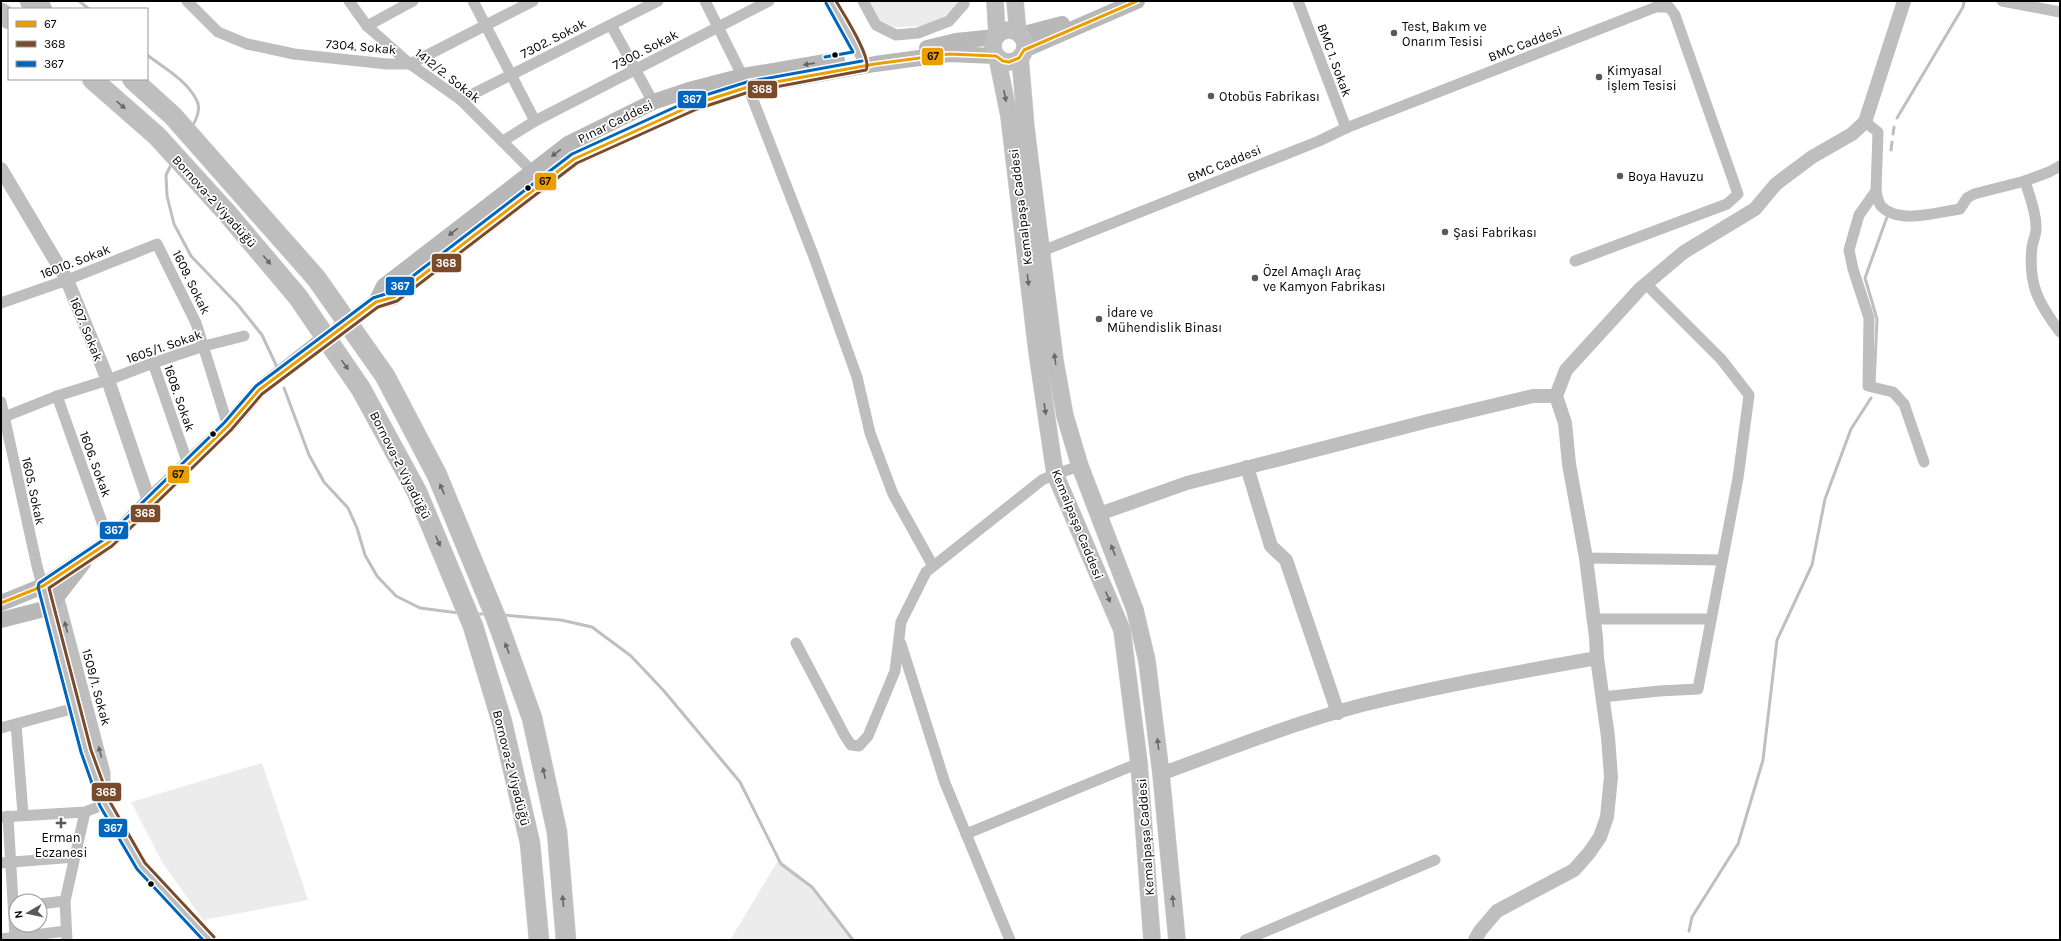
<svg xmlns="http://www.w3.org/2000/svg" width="2061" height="941" font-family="Karla,sans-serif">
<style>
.green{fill:#ececec}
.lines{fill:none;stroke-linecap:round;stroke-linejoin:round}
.stream{stroke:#bfbfbf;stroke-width:3}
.secondary-tunnel{stroke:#d9d9d9;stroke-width:16;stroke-dasharray:16 8;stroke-linecap:butt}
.primary-casing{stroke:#dbdbdb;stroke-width:18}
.motorway-casing{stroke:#dbdbdb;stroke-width:21}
.minor{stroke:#bebebe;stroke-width:11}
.tertiary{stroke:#bebebe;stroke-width:14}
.secondary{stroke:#b8b8b8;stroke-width:16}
.primary{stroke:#bebebe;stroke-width:17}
.motorway{stroke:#bebebe;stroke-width:20}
.motorway-bridge-casing{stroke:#dbdbdb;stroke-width:21;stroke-linecap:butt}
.motorway-bridge{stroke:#bebebe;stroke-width:20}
.bus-1-casing{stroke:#fff;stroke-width:6}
.bus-2-casing{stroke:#fff;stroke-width:6}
.bus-3-casing{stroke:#fff;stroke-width:6}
.bus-1{stroke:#eb9e00;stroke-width:3}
.bus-2{stroke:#7a4b2a;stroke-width:3}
.bus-3{stroke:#0065bd;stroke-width:3}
.oneway{fill:#656565}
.oneway2{fill:#686868}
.poi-dot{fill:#595959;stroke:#fff;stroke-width:1.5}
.bus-dot{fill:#000;stroke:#fff;stroke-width:1.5}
.labels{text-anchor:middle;stroke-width:3.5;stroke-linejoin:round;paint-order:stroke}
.poi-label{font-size:13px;fill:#000;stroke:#fff;text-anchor:start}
.street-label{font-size:13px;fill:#000;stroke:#fff}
.line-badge{stroke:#fff;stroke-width:1.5}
.badge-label{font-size:11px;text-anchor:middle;font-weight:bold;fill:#fff}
.pale-badge-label{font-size:11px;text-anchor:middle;font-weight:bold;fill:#111}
</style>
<rect width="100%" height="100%" fill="#fff"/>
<g class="green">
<path d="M868 1H957L956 6 933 26 894 27 879 20Z"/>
<path d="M262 763 308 900 203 920 162 862 131 802Z"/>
<path d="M779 859 802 877 852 940H730Z"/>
</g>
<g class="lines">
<g class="stream">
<path d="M79 1 89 9"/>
<path d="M147 55C163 67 188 81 197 101 201 109 196 120 192 127"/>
<path d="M1897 118 1963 7 1964 2"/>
<path d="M1893 134 1894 127"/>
<path d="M1891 150 1892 142"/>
<path d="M172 163 166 175 167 196 174 224 191 256 238 305 262 335 277 367"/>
<path d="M1874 386 1877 319 1865 278 1887 217"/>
<path d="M284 388 309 455 324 482 348 508 357 528 365 555 377 576 396 596 420 608 459 613"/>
<path d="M475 614H487"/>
<path d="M503 615 561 620 592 627 631 656 664 691 740 782 781 864 812 887 853 940"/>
<path d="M1689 931 1692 917 1738 844 1763 760 1777 640 1812 565 1825 499 1851 429 1871 398"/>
</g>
<path class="secondary-tunnel" d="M317 344 356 316"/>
<defs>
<g id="primary">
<path d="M995 1 997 35"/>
<path d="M1015 1 1018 33"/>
<circle cx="1009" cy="46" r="16"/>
<path d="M997 57 1009 116 1037 352 1055 474 1122 630 1139 763 1152 940"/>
<path d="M1020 57 1026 128 1055 361 1065 416 1080 466 1135 610 1147 661 1161 774 1177 940"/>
</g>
<g id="motorway">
<path d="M30 1 42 9"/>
<path d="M1 13 9 19"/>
</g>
</defs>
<use href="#primary" class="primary-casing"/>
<use href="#motorway" class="motorway-casing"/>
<g class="minor">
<path d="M187 1 218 32 247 44 294 54 387 64H410L533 1"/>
<path d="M349 1 367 26 410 64 461 100 532 171"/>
<path d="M473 1 535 121 503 141"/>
<path d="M705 1 748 87 814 257 857 377 870 433 893 494 933 566"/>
<path d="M830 1 861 56 863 66"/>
<path d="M863 1 876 25 896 35 918 33 949 21 964 4V1"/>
<path d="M1298 1 1346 128"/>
<path d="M2002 1 2060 12"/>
<path d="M611 25 653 102"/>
<path d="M367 26 413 1"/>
<path d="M461 100 658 1"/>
<path d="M535 121 769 1"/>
<path d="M1865 122 1878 132 1876 191 1859 215 1849 250 1853 269 1869 318 1868 386 1893 392 1904 404 1924 462"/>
<path d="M2060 166 2049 172 2025 181C2029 195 2036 211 2036 226 2037 233 2033 240 2032 247 2028 284 2038 303 2060 332"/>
<path d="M1876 191C1877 196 1878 202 1881 206 1899 225 1937 212 1960 209L1967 198 1974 194 2025 181"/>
<path d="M1042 251 1319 141 1346 128 1656 7H1669L1675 15 1738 194 1727 204 1575 261"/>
<path d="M1 303 67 280 157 244 196 323 228 426"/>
<path d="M153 363 188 464"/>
<path d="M57 396 109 542"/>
<path d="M1 402 37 566 86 751 105 804 141 866 210 940"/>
<path d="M4 417 57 396 108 380 153 363 204 346 244 336"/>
<path d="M1586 558 1722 560"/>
<path d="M57 591 105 773V796"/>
<path d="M1592 619H1710"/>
<path d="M796 643 845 736 851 745 859 746 868 736 895 671 901 622 926 572 1042 480 1055 474 1080 466"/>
<path d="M901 644 945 783 1010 940"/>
<path d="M1602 697 1659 691 1698 689 1738 478 1749 395 1721 359 1646 284"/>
<path d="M16 724 23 814"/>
<path d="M1 728 75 708"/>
<path d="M8 816 15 937"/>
<path d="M2 817 85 812 105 804"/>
<path d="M966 834 1139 763"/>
<path d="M1 863 75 857"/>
<path d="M40 904 65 901"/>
<path d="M1 939 66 931"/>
<path d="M67 940 65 901 85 812"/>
<path d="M1245 940 1435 860"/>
</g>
<g class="tertiary">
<path d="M1 169 67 280 108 380 149 501"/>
<path d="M1247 467 1271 546 1286 560 1338 713"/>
<path d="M1099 514 1187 483 1428 421 1533 396H1556"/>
<path d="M1161 774C1228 749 1294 723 1362 705 1439 686 1518 672 1597 658"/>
<path d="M1475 940 1480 931 1497 911 1574 870 1589 853 1600 837 1607 817 1611 777 1608 737 1597 658 1596 637 1586 558 1569 464 1565 423 1556 396 1566 370 1640 289 1684 252 1755 209 1776 184 1812 157 1852 134 1865 122 1904 1"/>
</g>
<g class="secondary">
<path d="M1020 35 1062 24"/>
<path d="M927 48 956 41 995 37"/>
<path d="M1024 50 1137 1"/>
<path d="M376 302 384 286 568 144 653 102 689 90 743 76 837 60"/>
<path d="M362 312 376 302 394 297 574 159 695 104 748 87 875 64 949 54 996 56"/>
<path d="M1 603 43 586 109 542 149 501 228 426 259 390 317 344"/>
<path d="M1 620 48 608 83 563"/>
</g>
<use href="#primary" class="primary"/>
<use href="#motorway" class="motorway"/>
<defs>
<g id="motorway-bridge">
<path d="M92 79 157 136 227 213 298 297 361 389 417 492 473 626 502 722 530 843 539 940"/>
<path d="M132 79 173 116 316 278 385 376 437 475 496 618 532 718 557 832 566 940"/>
</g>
</defs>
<use href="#motorway-bridge" class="motorway-bridge-casing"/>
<use href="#motorway-bridge" class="motorway-bridge"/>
<defs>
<path id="bus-1" d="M1 603 43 586 109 542 228 426 259 390 376 302 394 297 574 159 695 104 748 87 875 64 949 54 996 56 1003 61 1009 62 1019 58 1024 50 1137 1"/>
<path id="bus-2" d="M214 937 145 863 110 802 91 750 49 588 112 546 231 430 262 394 378 307 397 301 577 163 697 109 749 92 866 70C873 59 843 13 836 1"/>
<g id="bus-3">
<path d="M825 57 853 52 826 3"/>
<path d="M203 940 137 869 100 806 81 752 38 587 39 583 106 538 224 423 256 386 373 298 392 292 572 154 693 99 747 82 862 61"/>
</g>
</defs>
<use href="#bus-1" class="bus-1-casing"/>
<use href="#bus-2" class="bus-2-casing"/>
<use href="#bus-3" class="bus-3-casing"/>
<use href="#bus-1" class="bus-1"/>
<use href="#bus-2" class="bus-2"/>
<use href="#bus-3" class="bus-3"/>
</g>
<defs><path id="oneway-solid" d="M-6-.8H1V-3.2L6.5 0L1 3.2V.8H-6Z"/></defs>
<g class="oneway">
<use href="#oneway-solid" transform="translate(809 64) rotate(172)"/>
<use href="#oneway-solid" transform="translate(556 153) rotate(143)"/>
<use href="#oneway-solid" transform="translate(453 232) rotate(142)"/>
</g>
<g class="oneway2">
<use href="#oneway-solid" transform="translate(1005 96) rotate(79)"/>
<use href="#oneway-solid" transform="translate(121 105) rotate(41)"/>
<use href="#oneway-solid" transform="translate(267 260) rotate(50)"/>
<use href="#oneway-solid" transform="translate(1028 280) rotate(83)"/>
<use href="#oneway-solid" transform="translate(1055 359) rotate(-98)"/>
<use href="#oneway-solid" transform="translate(345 365) rotate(55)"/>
<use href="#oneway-solid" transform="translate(1045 409) rotate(81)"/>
<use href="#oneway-solid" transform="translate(442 489) rotate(-113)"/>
<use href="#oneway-solid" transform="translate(438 541) rotate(67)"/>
<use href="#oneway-solid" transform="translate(1113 550) rotate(-111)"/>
<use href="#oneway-solid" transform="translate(1108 597) rotate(67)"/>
<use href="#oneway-solid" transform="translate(66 627) rotate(-105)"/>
<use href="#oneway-solid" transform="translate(507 648) rotate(-110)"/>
<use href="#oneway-solid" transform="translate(1158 744) rotate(-97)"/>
<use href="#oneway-solid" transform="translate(100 752) rotate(-105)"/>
<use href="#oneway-solid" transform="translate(544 773) rotate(-102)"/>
<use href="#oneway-solid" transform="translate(563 901) rotate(-95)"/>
<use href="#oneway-solid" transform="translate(1173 901) rotate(-95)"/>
</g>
<g class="poi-dot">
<circle cx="1394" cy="33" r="4"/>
<circle cx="1599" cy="77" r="4"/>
<circle cx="1211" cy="96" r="4"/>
<circle cx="1620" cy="176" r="4"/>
<circle cx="1445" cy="232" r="4"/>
<circle cx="1255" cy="278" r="4"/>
<circle cx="1099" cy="319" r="4"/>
<path d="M59 817h4v4h4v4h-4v4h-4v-4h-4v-4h4z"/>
</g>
<g class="bus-dot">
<circle cx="835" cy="55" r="3.5"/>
<circle cx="528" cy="188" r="3.5"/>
<circle cx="213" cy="434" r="3.5"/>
<circle cx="151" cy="884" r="3.5"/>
</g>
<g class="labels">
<g class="poi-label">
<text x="1402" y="31">Test, Bakım ve<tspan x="1402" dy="15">Onarım Tesisi</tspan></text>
<text x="1607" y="75">Kimyasal<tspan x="1607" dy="15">İşlem Tesisi</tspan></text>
<text x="1219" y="101">Otobüs Fabrikası</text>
<text x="1628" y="181">Boya Havuzu</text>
<text x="1453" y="237">Şasi Fabrikası</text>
<text x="1263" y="276">Özel Amaçlı Araç<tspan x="1263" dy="15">ve Kamyon Fabrikası</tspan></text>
<text x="1107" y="317">İdare ve<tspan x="1107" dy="15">Mühendislik Binası</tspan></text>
<text x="61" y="842" text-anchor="middle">Erman<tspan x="61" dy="15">Eczanesi</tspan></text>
</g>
<g class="street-label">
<text transform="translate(553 38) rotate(-27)" y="5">7302. Sokak</text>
<text transform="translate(1525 43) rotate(-21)" y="5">BMC Caddesi</text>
<text transform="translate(361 46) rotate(5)" y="5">7304. Sokak</text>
<text transform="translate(645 49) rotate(-27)" y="5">7300. Sokak</text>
<text transform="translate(1335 60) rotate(70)" y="5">BMC 1. Sokak</text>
<text transform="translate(448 75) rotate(38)" y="5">1412/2. Sokak</text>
<text transform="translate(615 121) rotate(-26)" y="5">Pınar Caddesi</text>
<text transform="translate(1224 163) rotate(-22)" y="5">BMC Caddesi</text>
<text transform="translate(215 201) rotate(48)" y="5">Bornova-2 Viyadüğü</text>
<text transform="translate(1020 207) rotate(-97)" y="5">Kemalpaşa Caddesi</text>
<text transform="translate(75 261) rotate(-21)" y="5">16010. Sokak</text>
<text transform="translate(192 282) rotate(64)" y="5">1609. Sokak</text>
<text transform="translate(87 329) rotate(68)" y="5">1607. Sokak</text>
<text transform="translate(164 346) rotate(-19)" y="5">1605/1. Sokak</text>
<text transform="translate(180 398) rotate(71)" y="5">1608. Sokak</text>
<text transform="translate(96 464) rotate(70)" y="5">1606. Sokak</text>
<text transform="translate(401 465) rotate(63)" y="5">Bornova-2 Viyadüğü</text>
<text transform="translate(34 491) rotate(78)" y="5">1605. Sokak</text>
<text transform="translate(1078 524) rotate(68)" y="5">Kemalpaşa Caddesi</text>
<text transform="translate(97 687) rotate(75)" y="5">1509/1. Sokak</text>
<text transform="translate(512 768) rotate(76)" y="5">Bornova-2 Viyadüğü</text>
<text transform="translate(1145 837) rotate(-94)" y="5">Kemalpaşa Caddesi</text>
</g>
</g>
<g class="line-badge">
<rect x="921" y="47" width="23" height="19" rx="4" fill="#eb9e00"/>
<rect x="747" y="80" width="31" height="19" rx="4" fill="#7a4b2a"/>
<rect x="677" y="90" width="30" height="19" rx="4" fill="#0065bd"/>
<rect x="534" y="172" width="23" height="19" rx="4" fill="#eb9e00"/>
<rect x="431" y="253" width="31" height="20" rx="4" fill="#7a4b2a"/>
<rect x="385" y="276" width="30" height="20" rx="4" fill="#0065bd"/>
<rect x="167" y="465" width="23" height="19" rx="4" fill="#eb9e00"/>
<rect x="130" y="504" width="31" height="19" rx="4" fill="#7a4b2a"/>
<rect x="99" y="521" width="30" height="19" rx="4" fill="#0065bd"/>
<rect x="91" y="782" width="31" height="20" rx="4" fill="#7a4b2a"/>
<rect x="98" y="818" width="30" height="20" rx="4" fill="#0065bd"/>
</g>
<g class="badge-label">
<text x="762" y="93">368</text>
<text x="692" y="103">367</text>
<text x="446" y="267">368</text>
<text x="400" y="290">367</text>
<text x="145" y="517">368</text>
<text x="114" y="534">367</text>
<text x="106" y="796">368</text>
<text x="113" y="832">367</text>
</g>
<g class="pale-badge-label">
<text x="933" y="60">67</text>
<text x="545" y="185">67</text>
<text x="178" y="478">67</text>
</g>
<rect width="2061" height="941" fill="none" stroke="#000000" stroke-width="4"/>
<rect x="8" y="8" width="140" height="72" fill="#ffffff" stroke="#999999"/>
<rect x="16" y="21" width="20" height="6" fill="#eb9e00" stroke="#999999"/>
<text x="44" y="28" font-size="12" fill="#000000">67</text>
<rect x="16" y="41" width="20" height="6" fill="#7a4b2a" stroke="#999999"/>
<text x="44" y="48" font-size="12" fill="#000000">368</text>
<rect x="16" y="61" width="20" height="6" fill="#0065bd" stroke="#999999"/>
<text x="44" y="68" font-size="12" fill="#000000">367</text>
<g transform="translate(28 913) rotate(261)"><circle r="19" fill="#ffffff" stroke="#999999"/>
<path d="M0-3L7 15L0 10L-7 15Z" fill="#595959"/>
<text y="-6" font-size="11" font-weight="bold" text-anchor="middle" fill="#000000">N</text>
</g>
</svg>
